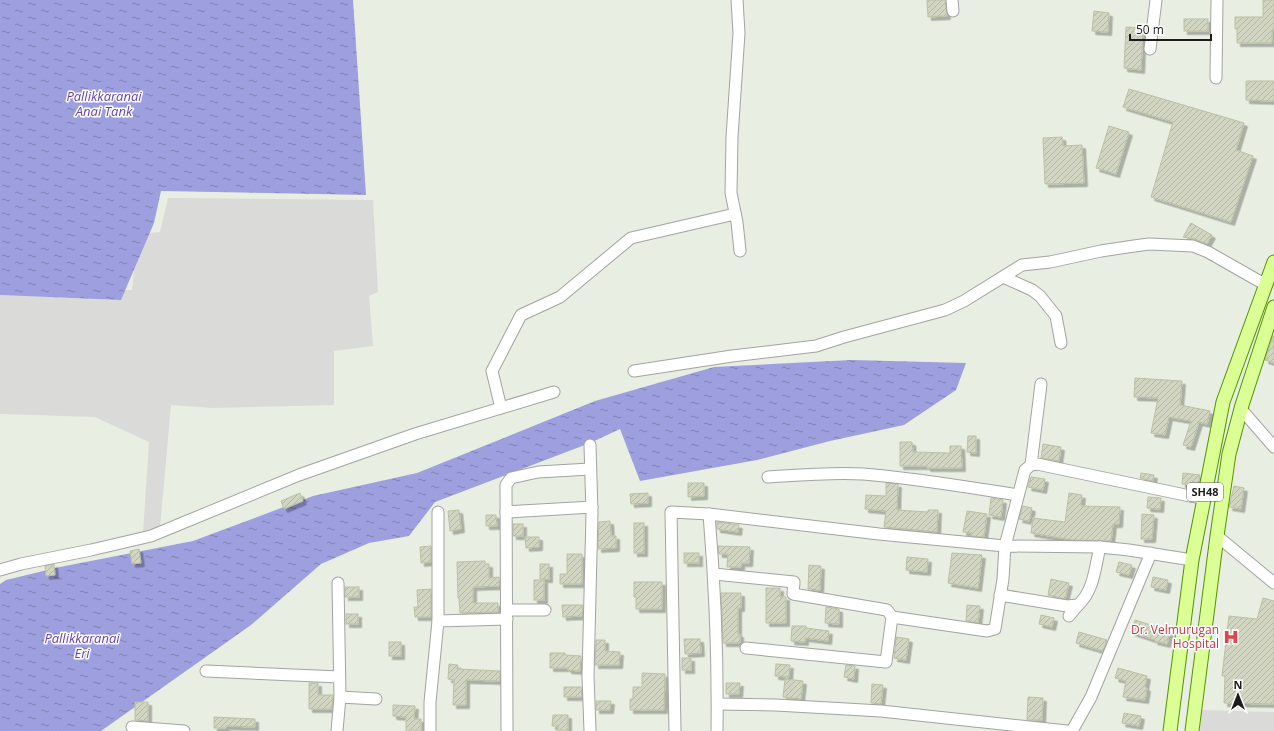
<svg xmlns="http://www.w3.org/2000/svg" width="1274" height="731" font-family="'Open Sans',sans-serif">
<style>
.residential{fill:#dadad9}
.water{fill:url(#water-ripples)}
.building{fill:url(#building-hatch);stroke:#bac0a3;filter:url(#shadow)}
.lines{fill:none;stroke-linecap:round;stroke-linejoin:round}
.minor-casing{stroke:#a3a3a3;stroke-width:13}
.major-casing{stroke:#539400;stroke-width:15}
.minor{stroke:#fff;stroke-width:11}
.major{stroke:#dbff95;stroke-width:13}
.labels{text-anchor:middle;stroke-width:3;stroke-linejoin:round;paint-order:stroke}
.shield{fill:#fff;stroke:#606060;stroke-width:1}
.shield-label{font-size:11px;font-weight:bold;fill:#1c1c1c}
.health-label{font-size:12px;fill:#be3a42;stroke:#fff;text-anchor:end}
.water-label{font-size:13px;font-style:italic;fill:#6144b0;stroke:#fff}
</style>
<defs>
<pattern id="water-ripples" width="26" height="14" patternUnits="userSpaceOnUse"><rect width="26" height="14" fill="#9e9fdf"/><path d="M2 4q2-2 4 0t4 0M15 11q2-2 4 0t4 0" fill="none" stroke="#8081b4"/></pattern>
<pattern id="building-hatch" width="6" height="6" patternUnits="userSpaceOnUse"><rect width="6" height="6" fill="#d1d5c1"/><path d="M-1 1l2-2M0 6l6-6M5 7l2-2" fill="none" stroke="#b3b6a5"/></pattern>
<filter id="shadow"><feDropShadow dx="3.5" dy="3.5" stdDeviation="0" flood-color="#0004"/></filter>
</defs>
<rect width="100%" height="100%" fill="#e8eee1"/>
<g class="residential">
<path d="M168 198 373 200 378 292 369 296 373 346 334 351V405L212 408 171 405 160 528 143 533 149 442 95 417 0 414V295L120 300 118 290H132L138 234 160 232Z"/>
<path d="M1202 710 1274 712V731H1200Z"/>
</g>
<g class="water">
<path d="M0 0H353L366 195 161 191 154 223 121 300 0 295Z"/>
<path d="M852 360 966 363 956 390 904 425 830 441 757 460 640 481 620 429 590 443 435 502 409 536 369 543 321 564 251 625 101 731H0V584L6 580 60 567 193 541 313 496 417 473 595 401 714 367Z"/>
</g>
<g class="building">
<path d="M927 0H945L947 16 928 17Z"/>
<path d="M1263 0H1274V30H1272V43H1237V29H1235V17H1263Z"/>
<path d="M1094 11 1109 13 1108 32 1092 31Z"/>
<rect x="1184" y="19" width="24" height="12"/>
<path d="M1126 27 1143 28 1141 70 1124 68Z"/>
<path d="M1246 81H1274V101L1246 100Z"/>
<path d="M1129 89 1244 123 1236 150 1253 156 1231 222 1151 197 1173 122 1123 107Z"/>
<path d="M1109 126 1129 132 1116 174 1096 168Z"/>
<path d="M1062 137 1063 146 1082 145 1084 183 1045 184 1043 138Z"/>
<path d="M1191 223 1212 235 1207 244 1195 239 1183 237Z"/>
<path d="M1273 336H1274V363L1265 360Z"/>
<path d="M1135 378 1182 381 1180 405 1210 411 1207 424 1199 422 1191 447 1183 445 1191 421 1169 417 1165 435 1151 433 1158 398 1134 397Z"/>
<path d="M968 436H976V453L967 452Z"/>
<path d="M900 442H912L913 452 950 453V446H961L962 468H927V466H900Z"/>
<path d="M1043 444 1061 447 1059 461 1041 458Z"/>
<path d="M1141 473 1154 475 1153 481 1140 478Z"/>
<path d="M1183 473 1200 475 1198 485 1182 484Z"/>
<path d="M1031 477 1045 479 1043 490 1028 487Z"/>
<path d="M688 483H704V496L688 497Z"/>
<path d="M886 483 898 484 897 510 928 512V510H938L937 532 884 527 886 511 865 509 866 495 886 496Z"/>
<path d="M1234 486 1244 488 1241 509 1229 507Z"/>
<path d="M300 493 303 501 284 509 281 501Z"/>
<path d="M648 493V503L631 504 630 494Z"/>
<path d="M1069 493 1082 495 1081 506 1120 507 1119 524H1113L1111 541 1073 540 1031 533 1033 518 1065 522Z"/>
<path d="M1148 497 1161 498 1160 509 1147 508Z"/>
<path d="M991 498 1003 500 1001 517 989 515Z"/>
<path d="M1023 506 1032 508 1029 521 1019 519Z"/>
<path d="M459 510 461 529 450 531 448 511Z"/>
<path d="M967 511 987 514 984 537 971 536 972 533 963 532Z"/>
<path d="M1142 514 1154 515 1152 539H1141Z"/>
<path d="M486 515H496L497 526H486Z"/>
<path d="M610 521 611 536H616V548L598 549 599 522Z"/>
<path d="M717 522 739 525 738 532 717 529Z"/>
<rect x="634" y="523" width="10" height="30"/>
<rect x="513" y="524" width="10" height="12"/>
<path d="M525 537H539V547L526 548Z"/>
<path d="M431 546V562L421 563 420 547Z"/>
<path d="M718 546 750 547 749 563H741V567H727L728 554H719Z"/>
<path d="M139 549 141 563 132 564 130 551Z"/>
<rect x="684" y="553" width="15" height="10"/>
<path d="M952 553 982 555 978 588 948 583Z"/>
<path d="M567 554H582V584H560V574H567Z"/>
<path d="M907 557 928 559 927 572 906 570Z"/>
<path d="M485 561V564H489V578L499 577V586L473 587V603H498V612L460 613 459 598H458L457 562Z"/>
<path d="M1119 562 1132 565 1129 575 1116 572Z"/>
<path d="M54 564 55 575 46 576 45 566Z"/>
<rect x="540" y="564" width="9" height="15"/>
<path d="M809 565 821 566 820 590 808 589Z"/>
<path d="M1153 577 1168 580 1166 590 1151 587Z"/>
<path d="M1051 579 1069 583 1065 599 1048 595Z"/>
<rect x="534" y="580" width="10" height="20"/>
<path d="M634 582H662V609H636V597H634Z"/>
<rect x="345" y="587" width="14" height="10"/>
<path d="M766 588H780V597H786V623H766Z"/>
<path d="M431 589V617H415L414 607H418L417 590Z"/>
<path d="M721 593H741V608H738V634H740V643H723Z"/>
<path d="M1263 598 1274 601V704L1224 703 1225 676H1222L1229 616 1257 619Z"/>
<path d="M562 605H583L582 616 563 617Z"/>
<path d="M967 605 980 606 978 623 966 621Z"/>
<path d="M826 607 839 609V624L825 623Z"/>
<rect x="346" y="614" width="12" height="10"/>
<path d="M1041 615 1054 618 1052 627 1039 624Z"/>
<path d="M1135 620 1170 631 1167 644 1154 641 1155 640 1131 632Z"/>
<path d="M792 626H806V628L829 631 828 641 805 638V642L791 641Z"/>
<path d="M1079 632 1107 640 1103 651 1076 643Z"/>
<path d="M896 637 909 639 906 660 894 658Z"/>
<path d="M684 639H700L701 653 685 654Z"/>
<path d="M596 640H605V651L620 652 619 665H595Z"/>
<rect x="389" y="642" width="12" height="14"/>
<path d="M550 653H565V655L581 656 580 671 568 670V668H550Z"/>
<rect x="682" y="658" width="9" height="12"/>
<path d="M449 664 458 665 457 669 500 671V681L466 680V705H453L454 680 448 679Z"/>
<path d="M776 664 790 665 789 677 775 676Z"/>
<path d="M846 665 855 666 854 679 844 677Z"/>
<path d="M1118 668 1147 676 1145 687 1147 688 1145 700 1123 697 1126 681 1115 678Z"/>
<path d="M642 673 665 674 664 710H630V699H633V687H642Z"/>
<path d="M785 679 803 681 801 699 783 697Z"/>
<path d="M309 683H318V695H333L332 709H309Z"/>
<path d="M726 683H740L739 694H726Z"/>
<path d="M872 684 883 685 881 704 871 703Z"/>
<path d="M564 687H581L582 697H564Z"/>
<path d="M1028 697 1043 698 1042 720H1027Z"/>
<path d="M596 701H611L610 710H596Z"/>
<path d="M135 702H148V721L135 720Z"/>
<path d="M393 705 415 706 414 719H421V731H406V717L393 716Z"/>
<path d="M1124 713 1141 716 1139 726 1122 723Z"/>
<path d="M553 715H568V731H558V726H552Z"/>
<path d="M214 717 255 719V727L226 726V728H214Z"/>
</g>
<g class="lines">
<defs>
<g id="minor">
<path d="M737 0 739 33 732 137 731 193 737 222 740 251"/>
<path d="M952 0 953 11"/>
<path d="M1150 49 1156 0"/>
<path d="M1216 78 1217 0"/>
<path d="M1003 277 1032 290 1040 296 1056 316 1061 343"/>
<path d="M634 371 732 356 816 346 844 337 945 310 964 301 1022 265 1050 262 1101 251 1134 246 1149 244 1193 246 1208 252 1266 285"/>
<path d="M501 408 492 371 521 315 560 297 631 238 735 214"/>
<path d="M1241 409 1274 447"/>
<path d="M590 445 592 513 588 676 590 731"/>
<path d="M1031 465 1041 384"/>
<path d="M768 477C799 475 831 472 863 474 915 478 966 487 1018 495"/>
<path d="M506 512 592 507"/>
<path d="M1217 536 1274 583"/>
<path d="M0 570 21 564 91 550 151 536 299 475 415 434 554 392"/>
<path d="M714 574 794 582 793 594 887 610 892 617"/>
<path d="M1000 595 1067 606 1078 605C1094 591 1095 567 1100 547"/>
<path d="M507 610H545"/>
<path d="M1069 616 1078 605"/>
<path d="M438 621 507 619"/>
<path d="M746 648 886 662 892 617 987 631 995 629 1003 579 1005 546 1100 547 1129 550 1192 560"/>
<path d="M206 671 339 677"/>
<path d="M340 697 376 699"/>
<path d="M718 704 776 705 881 711 1067 731"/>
<path d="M132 727 184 731"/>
<path d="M337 731 340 697 338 583"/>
<path d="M430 731V702L438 621V512"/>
<path d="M507 731 506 485 511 478 538 472 590 469"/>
<path d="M675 731 671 512 709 514"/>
<path d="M717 731C718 659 715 587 709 514L879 534 1005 546 1025 470 1031 465 1037 464 1190 496 1204 498"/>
<path d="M1072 731 1091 697 1151 553"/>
</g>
<g id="major">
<path d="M1170 731 1192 560 1223 402 1274 262"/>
<path d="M1192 731 1217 536 1229 454 1242 405 1274 307"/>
</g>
</defs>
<use href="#minor" class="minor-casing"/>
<use href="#major" class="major-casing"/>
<use href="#minor" class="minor"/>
<use href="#major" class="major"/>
</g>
<defs>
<symbol id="hospital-bare" viewBox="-9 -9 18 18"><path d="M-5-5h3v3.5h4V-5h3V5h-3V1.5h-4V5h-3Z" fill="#e0444e" stroke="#fff" stroke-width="2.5" paint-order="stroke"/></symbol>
</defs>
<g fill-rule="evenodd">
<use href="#hospital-bare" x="1220" y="626" width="22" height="22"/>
</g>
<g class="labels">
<rect class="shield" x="1187" y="483" width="36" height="18" rx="3"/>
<g class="shield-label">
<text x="1205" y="496">SH48</text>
</g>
<g class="health-label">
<text x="1219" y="634">Dr. Velmurugan<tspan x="1219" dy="14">Hospital</tspan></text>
</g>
<g class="water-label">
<text x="104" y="101">Pallikkaranai<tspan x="104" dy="15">Anai Tank</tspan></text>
<text x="82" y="643">Pallikkaranai<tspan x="82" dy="15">Eri</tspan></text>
</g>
</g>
<g transform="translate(1238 695)" stroke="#ffffff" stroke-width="3" paint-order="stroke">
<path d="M0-3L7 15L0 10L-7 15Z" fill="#1c1c1c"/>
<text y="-6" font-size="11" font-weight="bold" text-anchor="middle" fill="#1c1c1c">N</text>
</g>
<path d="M1130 34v6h81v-6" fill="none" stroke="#1c1c1c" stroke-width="2"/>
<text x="1136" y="34" font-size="12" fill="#1c1c1c" stroke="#ffffff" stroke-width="3" paint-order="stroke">50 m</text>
</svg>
